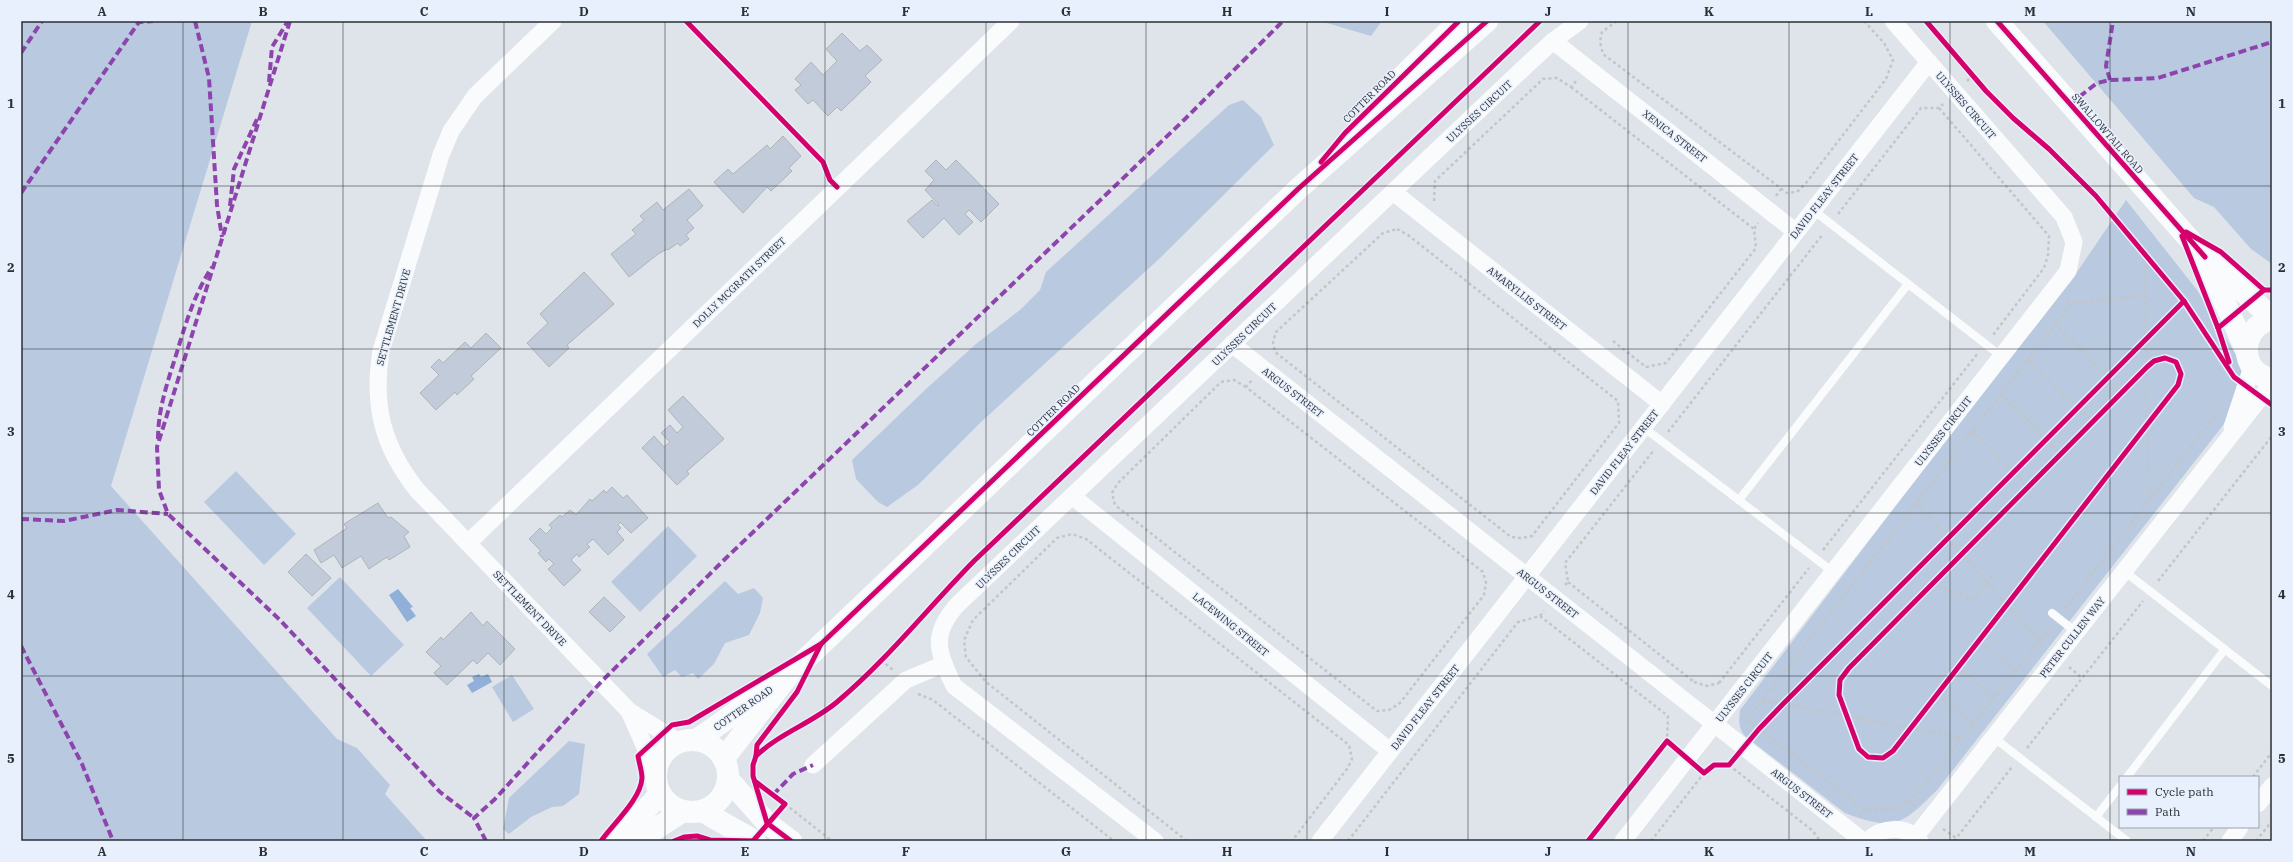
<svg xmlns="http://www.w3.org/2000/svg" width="2293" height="862" font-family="'IBM Plex Serif',serif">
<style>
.green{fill:#b8c9e0}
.water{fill:#91b0d9}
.building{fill:#c1cbda;stroke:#b0b4b9}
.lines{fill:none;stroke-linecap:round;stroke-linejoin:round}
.path{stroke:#c3c5c7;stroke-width:2.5;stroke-dasharray:3 3;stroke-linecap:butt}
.lane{stroke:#fafbfc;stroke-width:8}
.street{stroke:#fafbfc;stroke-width:17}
.secondary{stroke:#fafbfc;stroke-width:22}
.quiet{stroke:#8e44ad;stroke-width:4;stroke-dasharray:8 4;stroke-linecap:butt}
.cycleway-casing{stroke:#e7f0fc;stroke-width:8}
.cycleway{stroke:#d6006c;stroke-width:5}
.grid{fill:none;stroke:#2c2f34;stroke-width:1;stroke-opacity:0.55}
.labels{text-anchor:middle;stroke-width:3;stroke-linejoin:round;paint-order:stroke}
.street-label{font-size:10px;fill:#2c2f34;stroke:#e7f0fc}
.neatline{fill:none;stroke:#2c2f34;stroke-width:1.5}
.grid-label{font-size:13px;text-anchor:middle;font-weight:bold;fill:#2c2f34}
</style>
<rect width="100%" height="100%" fill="#dfe4ea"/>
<g class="green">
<path d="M21 21H252L111 486 337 739 357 748 390 785 385 794 427 841H21Z"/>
<path d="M1320 21H1382L1371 36Z"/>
<path d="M2043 21H2272V264L2251 249 2214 207 2194 198Z"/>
<path d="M1243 100 1261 117 1274 145 1159 259 980 423 918 485 887 507 878 502 856 479 852 460 926 389 976 344 1020 310 1040 290 1046 272 1229 105Z"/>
<path d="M2126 200 2197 290 2242 365 2240 395 2228 419 1938 789C1902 825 1895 832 1845 813L1745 736C1738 728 1739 720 1740 710L2046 309 2071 281Z"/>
<path d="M236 471 296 534 264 565 204 502Z"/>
<path d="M668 526 697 556 640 612 611 582Z"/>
<path d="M340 577 404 645 371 676 307 608Z"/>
<path d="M725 581 738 594 754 588 763 598 760 613 749 635 725 643 714 664 698 679 693 673 682 677 675 670 663 677 647 654Z"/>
<path d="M512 675 534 709 513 722 492 687Z"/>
<path d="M569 741 585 744 579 794 563 806 552 807 531 817 509 834 503 829 509 798Z"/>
</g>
<g class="water">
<path d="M398 589 413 607 410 608 416 616 407 622 389 595Z"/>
<path d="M479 674 481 677 488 674 492 682 472 693 467 685 474 681 472 677Z"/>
</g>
<g class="building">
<path d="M842 33 860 51 867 45 882 60 865 76 871 82 841 111 837 107 828 116 813 100 808 104 795 90 801 85 795 79 811 62 823 75 837 61 826 49Z"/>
<path d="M783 136 801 156 789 168 792 171 771 191 767 187 743 213 714 182 728 169 733 174 767 145 770 149Z"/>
<path d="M936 160 946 170 956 160 999 204 981 222 969 210 965 214 973 222 959 235 944 218 923 238 907 221 932 200 938 206 939 205 925 190 934 180 925 171Z"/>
<path d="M689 189 703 206 687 220 694 228 686 235 689 239 680 246 678 243 668 250 667 249 658 254 629 277 611 254 636 234 632 230 644 220 640 216 657 202 663 210Z"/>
<path d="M584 272 614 304 567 345 569 348 549 367 527 343 548 323 540 314Z"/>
<path d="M486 333 501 348 471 376 474 379 457 395 455 392 436 410 420 393 439 375 431 367 439 359 443 363 465 342 471 348Z"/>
<path d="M683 396 724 439 687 471 689 474 677 485 642 448 654 436 664 447 670 442 661 433 670 425 677 433 683 427 668 410Z"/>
<path d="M612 487 623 498 627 495 648 518 631 533 620 522 618 525 621 528 617 532 624 540 608 555 593 539 587 544 590 547 579 557 577 554 571 560 581 570 564 586 548 569 554 564 549 559 546 562 538 553 541 551 529 539 540 528 546 534 552 528 549 525 560 515 562 517 570 510 576 515 590 499 592 501 604 490 606 493Z"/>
<path d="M378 503 388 518 391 517 409 532 404 536 410 547 389 560 387 557 369 569 361 556 342 568 334 555 321 563 314 550 347 528 344 524Z"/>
<path d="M306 554 331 578 312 596 288 572Z"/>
<path d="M604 597 625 617 610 632 589 612Z"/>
<path d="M471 612 483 626 487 621 515 649 500 665 488 653 477 664 473 660 447 685 434 673 441 666 426 652 441 637 443 640Z"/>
</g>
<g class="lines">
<g class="path">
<path d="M1617 21 1602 32 1600 42 1603 54 1787 193 1797 192 1806 183 1886 79 1893 60 1884 43 1864 21"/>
<path d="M1514 45 1518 49"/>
<path d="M1967 81 1972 76"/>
<path d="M1571 87 1754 229"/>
<path d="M1939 108 2049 236 2048 255 2044 268 1993 335"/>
<path d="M1776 196 1781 189"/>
<path d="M1434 201 1435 181 1543 79 1557 78 1571 87 1577 80"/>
<path d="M1838 214 1921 108H1939L1943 104"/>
<path d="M1397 229 1408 235 1618 401 1619 423 1532 536 1521 538 1511 537 1275 352 1273 342 1276 332 1383 233Z"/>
<path d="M2145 253 2147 426 2150 499"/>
<path d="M2067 300 2072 303 2145 296"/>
<path d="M2055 324 2122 392"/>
<path d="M1613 341 1646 367 1666 363 1756 248 1754 229 1758 223"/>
<path d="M2027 360 2093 422"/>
<path d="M1246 387 1234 380 1221 382 1118 483 1112 493 1115 505 1377 711 1389 710 1400 703 1484 595 1486 583 1483 572 1246 387 1252 380"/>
<path d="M2001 394 2061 454"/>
<path d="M1972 431 2029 487"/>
<path d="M1668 432 1823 234"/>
<path d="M1916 503 2044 646"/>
<path d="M1823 550 1978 353"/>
<path d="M2158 581 2272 436"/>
<path d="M1568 582 1694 682"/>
<path d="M1932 584 1974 600 1995 571"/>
<path d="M1565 585 1568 582 1565 563 1654 450"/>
<path d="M2065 609 2213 418 2220 404"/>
<path d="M1540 616 1668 716 1667 741"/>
<path d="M2051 627 1920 790 1908 801 1893 809 1865 810 1747 720 2072 303"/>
<path d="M1979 641 2017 671"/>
<path d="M881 660 893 670"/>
<path d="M2069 667 2082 678"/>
<path d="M1958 668 1995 698"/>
<path d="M1694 682 1707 686 1719 683"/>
<path d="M1719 683 1809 568"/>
<path d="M918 694 933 700 1114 841"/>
<path d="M1937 695 1974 724"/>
<path d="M1762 700 1962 738"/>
<path d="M2027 748 2143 601"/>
<path d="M1729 765 1813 831 1820 841"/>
<path d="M2253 777 2272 752"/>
<path d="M1908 801 1917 808"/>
<path d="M785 804 832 841"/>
<path d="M1859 817 1865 810"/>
<path d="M1943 829 1956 838"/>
<path d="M1187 841 986 682 966 657 964 640 973 620 1057 538 1072 534 1086 539 1349 745 1352 759 1347 769 1292 841"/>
<path d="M1348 841 1518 622 1540 616 1544 611"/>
<path d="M1651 841 1704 773"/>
<path d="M1954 841 2012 767"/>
<path d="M2203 841 2214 827"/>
<path d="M2256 841 2272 821"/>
</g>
<g class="lane">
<path d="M1813 210 2001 356"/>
<path d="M1643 427 1833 572"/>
<path d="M1739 500 1908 284"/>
<path d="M2124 571 2272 686"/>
<path d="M2052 613 2076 632"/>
<path d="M1993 737 2127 841"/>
<path d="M2127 777 2225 649"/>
<path d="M2096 817 2120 786"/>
</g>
<g class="street">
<path d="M553 21 475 96 451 131 441 155 381 351C372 406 383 447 417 490L629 711 679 742"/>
<path d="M1553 41 1796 232"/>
<path d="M1393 192 1662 404"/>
<path d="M1232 344 1863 841"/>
<path d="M2232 427 2252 367"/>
<path d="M1072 496 1390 751"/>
<path d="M468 543 1011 21"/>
<path d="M629 711 656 772"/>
<path d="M813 765 906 680 944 664"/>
<path d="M2258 804 2272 786"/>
<path d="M1916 836 2272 383"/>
<path d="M1155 841 954 686C938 652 930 636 957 605L1529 63 1553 41 1580 21"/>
<path d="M1320 841 1929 62"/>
<path d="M1623 841 2068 271 2074 242 2064 217 1893 21"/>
<path d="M1867 841C1883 826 1905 825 1920 841"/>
<path d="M2230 841 2240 827"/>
</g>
<g class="secondary">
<path d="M1997 21 2205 257 2272 318"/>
<path d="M1376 102 1459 21"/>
<path d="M2208 265 2246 350"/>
<path d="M2272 319C2239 327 2238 373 2272 379"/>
<path d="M698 739 769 689"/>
<circle cx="692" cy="776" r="36"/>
<path d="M724 758 788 676 1298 189 1487 21"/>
<path d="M728 779 767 823 791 841"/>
<path d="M702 811 755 841"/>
<path d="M617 841 660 794"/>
<path d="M637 841 683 811"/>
</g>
<g class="quiet">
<path d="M195 21 209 78 217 205 222 237"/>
<path d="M290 21 157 447 159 490 168 514 280 620 440 792 474 818"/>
<path d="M21 53 42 21"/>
<path d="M2110 80 2106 66 2113 21"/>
<path d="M269 82 272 47 288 21"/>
<path d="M2070 104 2097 83 2110 80 2158 78 2272 42"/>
<path d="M21 193 139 22 153 21"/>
<path d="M230 206 234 169 258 117"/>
<path d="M158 439C158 408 168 381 177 352 186 322 195 293 212 267"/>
<path d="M21 519 64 521 117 510 168 514"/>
<path d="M21 646 82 764 113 841"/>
<path d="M773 795 793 774 813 765"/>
<path d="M486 841 474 818 495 799 601 682 724 560 1185 119 1283 21"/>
</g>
<defs>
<g id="cycleway">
<path d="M686 21 823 162 830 180 837 187"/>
<path d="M1926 21 1986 91 2013 118 2049 149 2096 196 2184 301 2234 377 2272 405"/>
<path d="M1997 21 2205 257"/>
<path d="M1321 162 1345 133 1459 21"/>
<path d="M2186 232 2221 252 2264 290"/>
<path d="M2182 236 2218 328 2229 362"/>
<path d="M2218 328 2264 290H2272"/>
<path d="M2165 358 2176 362 2181 374 2178 385 1893 751 1883 758 1868 757 1859 749 1839 695 1840 680 1849 668 2147 367 2154 361Z"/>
<path d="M756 756C780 733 812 723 837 702 887 660 928 608 974 561L1540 21"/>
<path d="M601 841C613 824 641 799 642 778 642 771 639 763 638 756L672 725 689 722 821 644 1298 189 1487 21"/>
<path d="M674 841 684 837 697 836 710 840 755 841"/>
<path d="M753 841 785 804 756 782"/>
<path d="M791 841 767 823 753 776V765L756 756 757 745 797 692 821 644"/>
<path d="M1588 841 1667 741 1704 773 1714 765H1729L1759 729 1783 704 2184 301"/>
</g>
</defs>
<use href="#cycleway" class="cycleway-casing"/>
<use href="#cycleway" class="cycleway"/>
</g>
<path class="grid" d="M183 21V841M343 21V841M504 21V841M665 21V841M825 21V841M986 21V841M1146 21V841M1307 21V841M1468 21V841M1628 21V841M1789 21V841M1950 21V841M2110 21V841M21 186H2272M21 349H2272M21 513H2272M21 676H2272"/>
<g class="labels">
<g class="street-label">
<text transform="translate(1369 96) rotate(-45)" y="4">COTTER ROAD</text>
<text transform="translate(1966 105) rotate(49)" y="4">ULYSSES CIRCUIT</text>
<text transform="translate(1479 111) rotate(-43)" y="4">ULYSSES CIRCUIT</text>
<text transform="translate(2108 133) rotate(49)" y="4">SWALLOWTAIL ROAD</text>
<text transform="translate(1675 136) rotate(38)" y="4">XENICA STREET</text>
<text transform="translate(1824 196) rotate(-52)" y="4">DAVID FLEAY STREET</text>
<text transform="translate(739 282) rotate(-44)" y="4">DOLLY MCGRATH STREET</text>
<text transform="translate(1527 298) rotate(38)" y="4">AMARYLLIS STREET</text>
<text transform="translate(393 317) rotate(-74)" y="4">SETTLEMENT DRIVE</text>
<text transform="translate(1244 334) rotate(-44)" y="4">ULYSSES CIRCUIT</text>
<text transform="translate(1293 392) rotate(38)" y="4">ARGUS STREET</text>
<text transform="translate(1053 410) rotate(-44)" y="4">COTTER ROAD</text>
<text transform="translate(1943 431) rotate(-52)" y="4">ULYSSES CIRCUIT</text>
<text transform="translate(1624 452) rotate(-52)" y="4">DAVID FLEAY STREET</text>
<text transform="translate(1008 557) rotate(-44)" y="4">ULYSSES CIRCUIT</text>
<text transform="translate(1548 593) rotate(38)" y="4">ARGUS STREET</text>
<text transform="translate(530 608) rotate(46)" y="4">SETTLEMENT DRIVE</text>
<text transform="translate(1231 624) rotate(39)" y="4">LACEWING STREET</text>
<text transform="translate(2072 637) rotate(-52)" y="4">PETER CULLEN WAY</text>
<text transform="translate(1744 687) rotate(-52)" y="4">ULYSSES CIRCUIT</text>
<text transform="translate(1425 707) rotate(-52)" y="4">DAVID FLEAY STREET</text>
<text transform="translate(743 708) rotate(-35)" y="4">COTTER ROAD</text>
<text transform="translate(1802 793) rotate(38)" y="4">ARGUS STREET</text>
</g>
</g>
<rect width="2293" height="862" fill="none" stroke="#e7f0fc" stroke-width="44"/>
<rect x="2119" y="776" width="140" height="52" fill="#e7f0fc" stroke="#9ca3ac"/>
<rect x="2127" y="789" width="20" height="6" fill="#d6006c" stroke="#9ca3ac"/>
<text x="2155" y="796" font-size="12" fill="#2c2f34">Cycle path</text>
<rect x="2127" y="809" width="20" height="6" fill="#8e44ad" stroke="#9ca3ac"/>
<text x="2155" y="816" font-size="12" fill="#2c2f34">Path</text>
<rect x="22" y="22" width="2249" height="818" class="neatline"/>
<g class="grid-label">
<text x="102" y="16">A</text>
<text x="263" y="16">B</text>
<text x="424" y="16">C</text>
<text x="584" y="16">D</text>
<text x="745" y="16">E</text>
<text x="906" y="16">F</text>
<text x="1066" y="16">G</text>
<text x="1227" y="16">H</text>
<text x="1387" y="16">I</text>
<text x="1548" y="16">J</text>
<text x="1709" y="16">K</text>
<text x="1869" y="16">L</text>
<text x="2030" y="16">M</text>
<text x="2191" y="16">N</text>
<text x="11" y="108">1</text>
<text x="2282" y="108">1</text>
<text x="11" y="272">2</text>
<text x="2282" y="272">2</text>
<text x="11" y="436">3</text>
<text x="2282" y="436">3</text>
<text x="11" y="599">4</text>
<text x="2282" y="599">4</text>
<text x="11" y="763">5</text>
<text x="2282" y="763">5</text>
<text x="102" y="856">A</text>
<text x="263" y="856">B</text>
<text x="424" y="856">C</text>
<text x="584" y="856">D</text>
<text x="745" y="856">E</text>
<text x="906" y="856">F</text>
<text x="1066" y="856">G</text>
<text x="1227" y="856">H</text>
<text x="1387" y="856">I</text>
<text x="1548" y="856">J</text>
<text x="1709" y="856">K</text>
<text x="1869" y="856">L</text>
<text x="2030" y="856">M</text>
<text x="2191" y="856">N</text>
</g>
</svg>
